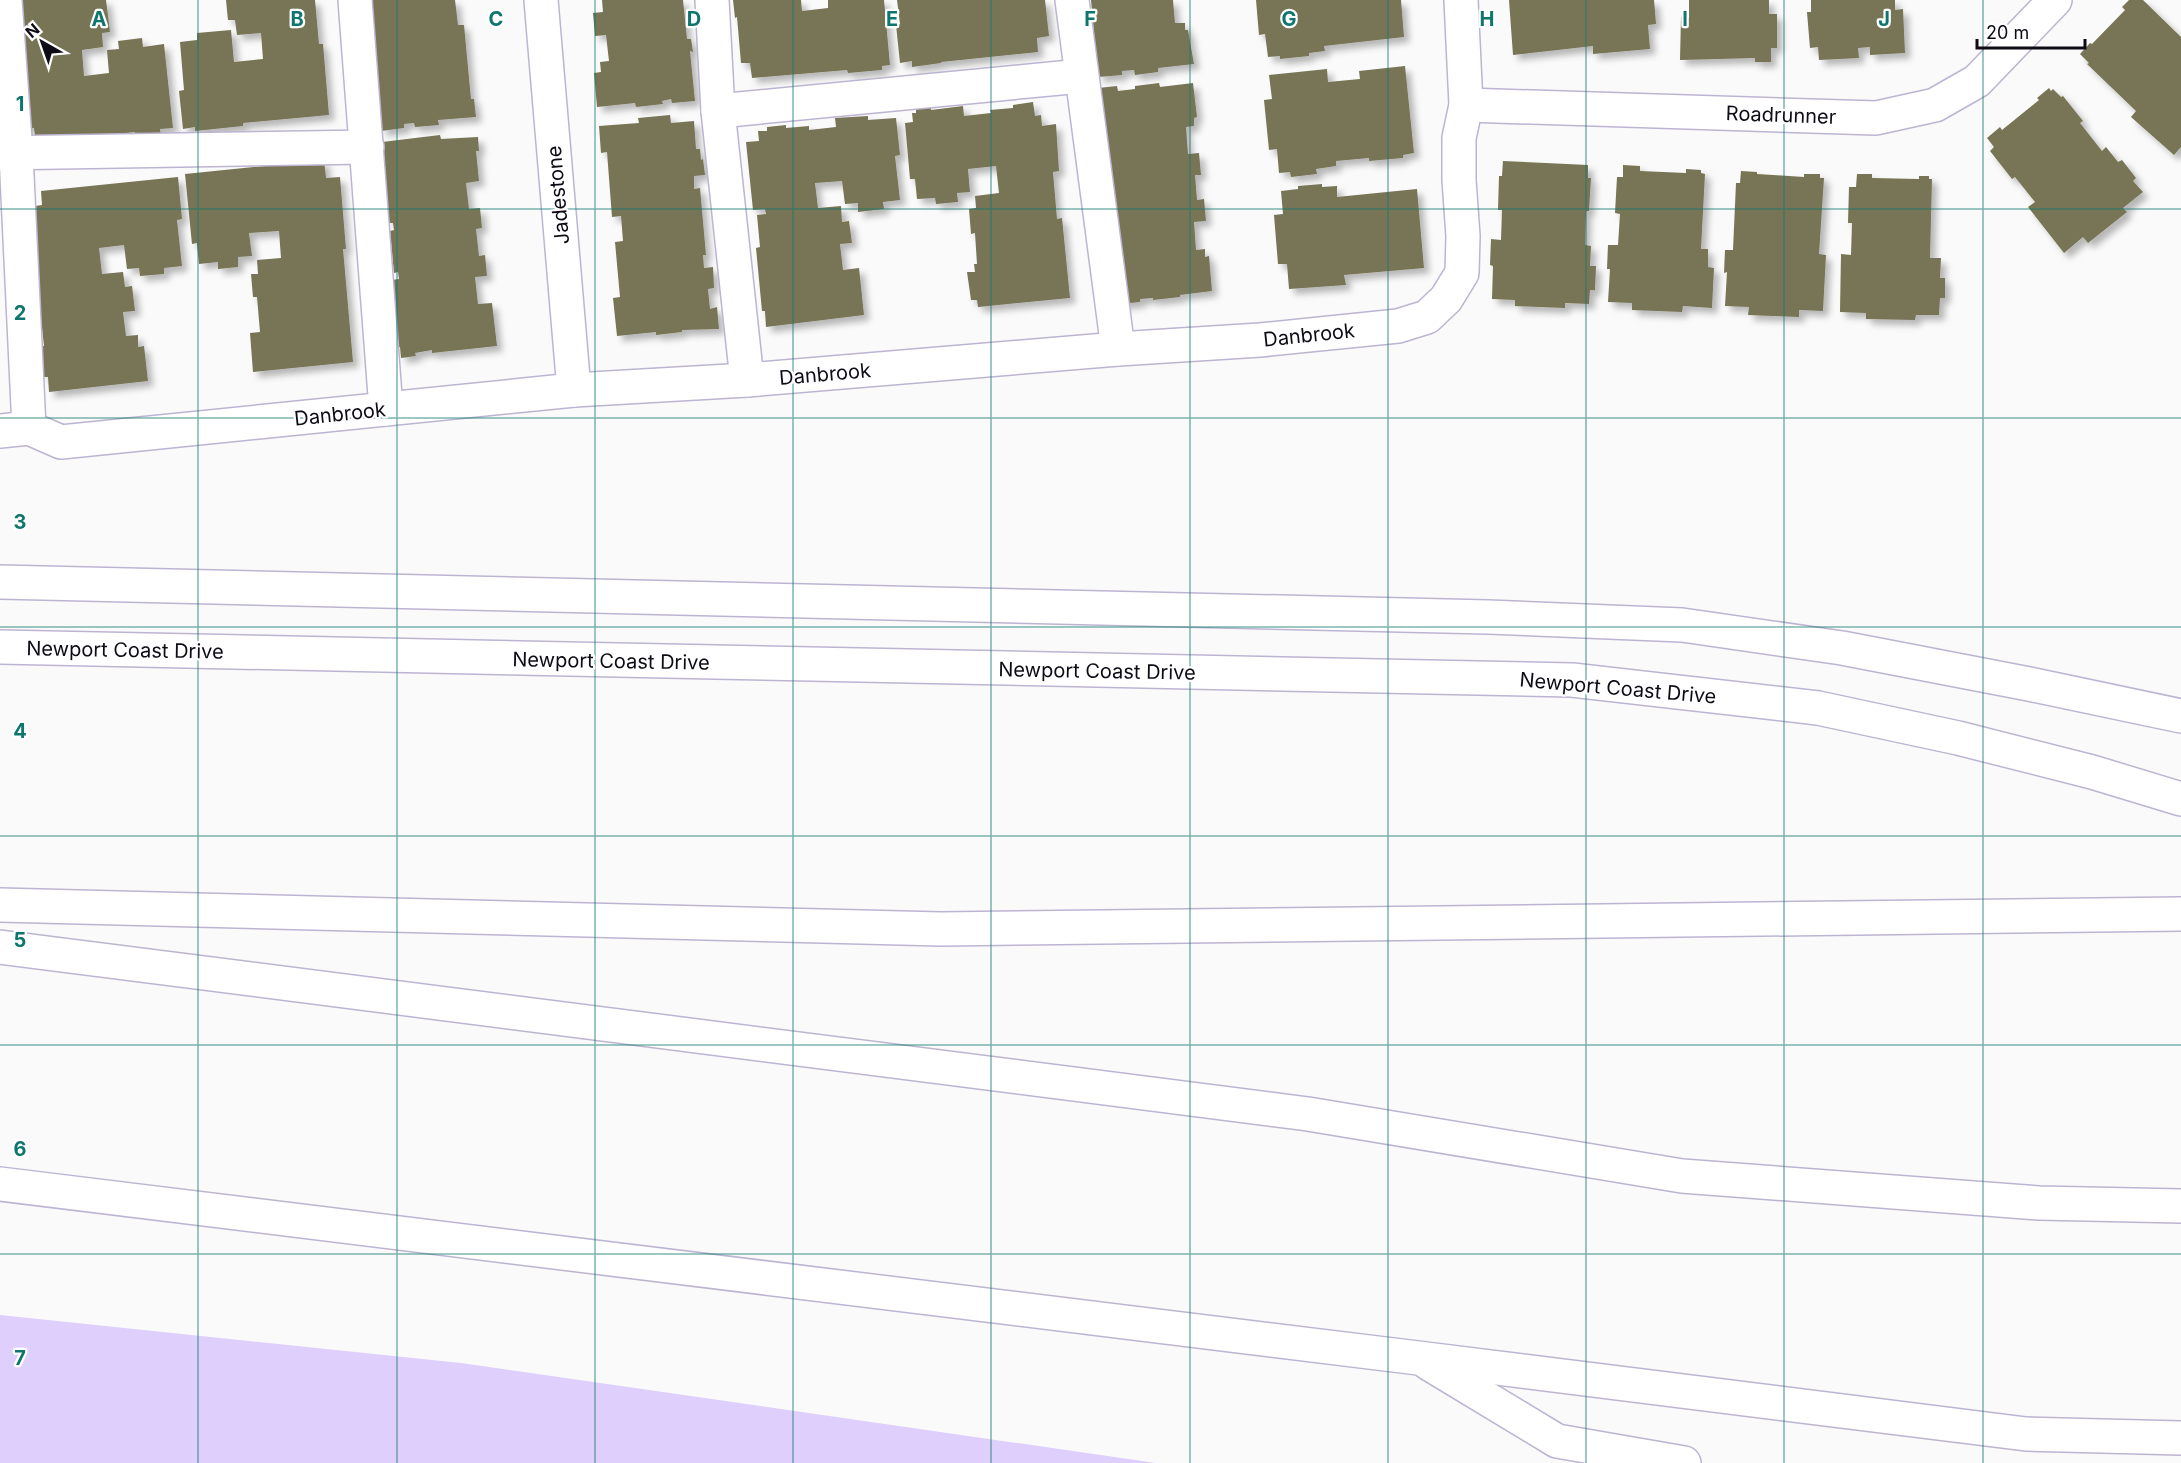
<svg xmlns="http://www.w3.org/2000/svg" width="2181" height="1463" font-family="Inter,sans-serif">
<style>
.green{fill:#decffd}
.building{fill:#777456;filter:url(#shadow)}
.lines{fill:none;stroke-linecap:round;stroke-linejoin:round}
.minor-casing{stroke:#bdb4d2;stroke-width:36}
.major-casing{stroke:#bdb4d2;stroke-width:36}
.highway-casing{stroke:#bdb4d2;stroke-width:36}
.minor{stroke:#fff;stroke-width:33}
.major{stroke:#fff;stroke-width:33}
.highway{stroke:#fff;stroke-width:33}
.grid{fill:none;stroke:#0f766e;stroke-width:1.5;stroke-opacity:0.55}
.labels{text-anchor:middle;stroke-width:4.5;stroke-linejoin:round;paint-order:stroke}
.street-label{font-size:20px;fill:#0e0b15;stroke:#fff}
.grid-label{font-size:20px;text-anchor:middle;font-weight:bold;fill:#0f766e;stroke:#fff;stroke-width:4.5;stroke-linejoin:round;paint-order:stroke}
</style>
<defs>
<filter id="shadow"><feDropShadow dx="5.5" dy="5.5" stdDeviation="3" flood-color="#0004"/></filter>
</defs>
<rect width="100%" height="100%" fill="#fafafa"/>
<path class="green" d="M0 1315 461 1363 1156 1463H0Z"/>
<g class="building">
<path d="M11 0H106L110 32 102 33 103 47 82 50 84 76 109 73 107 50 119 49 118 41 142 38 143 47 164 44 173 128 160 129 161 135 135 137V132L36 143 34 128 22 129Z"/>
<path d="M226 0H315L319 44H323L329 115 243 123V126L195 131V127L183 129 179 91 184 90 180 42 197 40V33L231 30 234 62 263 59 261 33 237 35 235 20H228Z"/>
<path d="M368 0H455L458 25H464L471 99H474L476 117 438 120 439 125 415 127 414 123 404 124V128L381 131Z"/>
<path d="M602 0H683L687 39H691L693 52 690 51 695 101 672 103 671 99 662 101 663 104 636 107 635 103 597 107 594 73 601 72 600 62 609 61 606 35 595 36 593 13 603 12Z"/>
<path d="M733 0H801L802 11 828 8V0H884L890 65 882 66V70L848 73 847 70 752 78 750 63H741L737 17 735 18Z"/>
<path d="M897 0H1045L1049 36 1037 38 1038 52 941 62V63L912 67V61L900 63 896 25 900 24Z"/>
<path d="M1091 0H1173L1175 23H1185V30H1188L1194 64 1158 68V72L1135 75 1134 70 1122 71V75L1098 77Z"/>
<path d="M1256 0H1401L1404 37 1324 46 1325 51 1309 53V56L1280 59V56L1268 57 1265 34 1259 35Z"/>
<path d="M1509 0H1654L1656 24 1648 25 1650 49 1593 54V46L1513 55Z"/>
<path d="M1689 0H1769V14H1777V48H1771V62H1755V58L1680 60 1681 17 1689 18Z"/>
<path d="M1811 0H1895V10L1903 9 1905 53 1870 55V47L1858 48 1859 58 1819 60 1818 47 1810 48 1807 12H1811Z"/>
<path d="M2129 0H2143L2181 37V147L2174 155 2131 117 2136 111 2087 64 2089 63 2080 54 2090 43 2092 44 2125 10 2122 7Z"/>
<path d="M1405 66 1414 153 1403 155V158L1369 161V158L1336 161V166L1316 169 1317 174 1291 177 1290 172 1279 173 1277 149 1269 150 1264 100 1272 99 1269 75 1327 69 1328 82 1360 79 1359 71Z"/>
<path d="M1159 83 1160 87 1193 83 1197 117 1194 118V126L1186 127 1188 154 1199 153 1201 175H1195L1197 200 1204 199 1206 221 1194 222 1196 250 1205 249V257L1209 256 1212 291 1180 295V297L1153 300V298L1140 299V302L1120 304 1098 88 1117 86 1118 91 1135 89V86Z"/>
<path d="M2049 88 2051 91 2053 89 2061 97 2063 96 2083 121 2080 123 2102 151 2106 147 2118 162 2122 160 2136 178 2133 181 2143 192 2123 208 2127 212 2088 243 2083 237 2064 253 2028 207 2035 202 2015 177 2012 179 1990 151 1994 147 1987 138 2000 127 2002 130 2039 100 2037 98Z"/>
<path d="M1033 102 1035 116 1041 115 1042 126 1056 124 1059 171 1053 172 1057 219 1062 218 1070 298 978 307 977 300H971L967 272H975L974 264H977L975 233 971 234 969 209 976 208 975 196 999 193 996 166 968 169 970 192 957 193 958 202 936 204 935 198 917 199 915 179H910L905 123 913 122 912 113H916V108L931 106V110L963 106 964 116 991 113 990 110 1013 108V105Z"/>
<path d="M670 115 671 123 694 121 696 149H700L701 160 703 159 705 175 694 176V189L700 188 706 255H703L704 268 713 267 714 288 708 289 710 309 717 307 719 329 682 330V332L656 335V332L617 336 613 298 620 297 615 242 623 241 621 216 612 217 607 152 601 153 599 126 639 123 638 118Z"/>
<path d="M868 116V120L896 118 900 155 895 156 900 200 883 202 884 209 858 212V203L845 204 842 181 815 183 818 208 841 206 842 222 849 221 852 243 840 244 843 270 859 268 864 315 766 327 765 311H762L756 248 760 247 757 215 766 214 765 209 753 210 746 142 759 141 758 131H767V127L786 125V128L809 126V130L836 127 835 118Z"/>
<path d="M440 135 441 139 478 137 479 151H476L479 181 466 183 469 209 480 208 482 228 476 229 479 256 485 255 487 276 475 277 478 304 492 303 497 346 432 353V350L415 353 416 356 401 358 400 347H397L393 313H396L392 280 399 279 398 272 394 273 390 231 394 230 393 223H389L382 142Z"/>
<path d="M324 160 326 178 340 177 346 249H343L353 362 253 372 250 333 260 332 257 297H253L251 274H258L257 260 281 258 279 231 249 233 252 256 238 257V267L218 269V262L199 264 197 243 192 244 185 174Z"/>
<path d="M1503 161 1588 165V178H1591L1589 211H1586L1585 245 1591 246 1590 266H1596L1595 290H1590L1589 304 1565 303V308L1515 306V300L1492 299 1493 266 1490 265 1491 239 1501 240 1502 210H1498L1499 176H1502Z"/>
<path d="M1623 165 1640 166V171L1686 173V169L1701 170V173L1705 174 1701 249H1708V267L1714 268 1712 308 1683 306 1682 312 1632 310V303L1608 302 1610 269H1607L1608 245H1618L1620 214 1615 213 1617 177H1623Z"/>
<path d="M1741 171 1757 172V174L1804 177V174H1820V178H1824L1819 254 1826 255 1823 311 1799 310V317L1748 315 1749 307 1725 306 1727 272 1724 273 1725 250H1733L1736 183H1740Z"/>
<path d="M1857 174H1872V178L1919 179V176H1929V179H1932L1930 258H1941L1940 278H1945V298H1940L1939 315H1916L1915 320 1866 319V313L1840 312 1841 254 1851 255 1852 223H1848L1849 187H1856Z"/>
<path d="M178 177 182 219 177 220 182 266 164 268V274L140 276 139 268 127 269 124 245 99 248 102 274 123 272 125 287 132 286 135 311 123 312 126 336 138 335V347L144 346 148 381 49 392 48 377H44L41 346H44L29 207 42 205 41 191Z"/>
<path d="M1322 184V187L1337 186V197L1417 189 1424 268 1344 275 1346 285 1289 289 1287 264H1278L1274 215 1283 214 1281 191 1298 189V186Z"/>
</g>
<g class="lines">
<defs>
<g id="minor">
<path d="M5 0 16 154 29 428"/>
<path d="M355 0 386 409"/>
<path d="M541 0 574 390"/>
<path d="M712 0 718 111 747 380"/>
<path d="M1072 0 1118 349"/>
<path d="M1466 105 1876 118 1935 105 1977 81 2055 0"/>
<path d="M718 111 1081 76"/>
<path d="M0 153 367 147"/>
<path d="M0 431 29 428 61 442 574 390 747 380 1118 349 1260 340 1398 326 1427 317 1446 299 1462 273 1463 236 1459 180V138L1466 105 1461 0"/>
</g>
<g id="major">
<path d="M0 582 1488 617 1682 625 1842 648 2029 684 2181 716"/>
<path d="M0 647 1572 680 1818 708 1958 738 2092 772 2181 799"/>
</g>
<g id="highway">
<path d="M0 905 941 929 2181 914"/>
<path d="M0 947 1308 1114 1682 1176 2039 1203 2181 1206"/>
<path d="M0 1184 1418 1358 2026 1434 2181 1438"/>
<path d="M1428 1363 1557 1441 1684 1463"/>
</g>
</defs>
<use href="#minor" class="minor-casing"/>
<use href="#major" class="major-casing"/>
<use href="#highway" class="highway-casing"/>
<use href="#minor" class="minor"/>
<use href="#major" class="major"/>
<use href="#highway" class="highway"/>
</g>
<path class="grid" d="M198 0V1463M397 0V1463M595 0V1463M793 0V1463M991 0V1463M1190 0V1463M1388 0V1463M1586 0V1463M1784 0V1463M1983 0V1463M0 209H2181M0 418H2181M0 627H2181M0 836H2181M0 1045H2181M0 1254H2181"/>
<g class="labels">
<g class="street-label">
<text transform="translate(1781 115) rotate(2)" y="7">Roadrunner</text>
<text transform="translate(558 195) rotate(-95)" y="7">Jadestone</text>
<text transform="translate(1309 335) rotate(-6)" y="7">Danbrook</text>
<text transform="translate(825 374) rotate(-5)" y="7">Danbrook</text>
<text transform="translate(340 414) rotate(-6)" y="7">Danbrook</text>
<text transform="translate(125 650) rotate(1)" y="7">Newport Coast Drive</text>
<text transform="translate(611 661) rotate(1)" y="7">Newport Coast Drive</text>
<text transform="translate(1097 671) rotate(1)" y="7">Newport Coast Drive</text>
<text transform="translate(1618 688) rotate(5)" y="7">Newport Coast Drive</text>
</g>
</g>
<g class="grid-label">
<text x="99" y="26">A</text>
<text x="297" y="26">B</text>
<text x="496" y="26">C</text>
<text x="694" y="26">D</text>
<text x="892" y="26">E</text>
<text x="1090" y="26">F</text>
<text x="1289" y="26">G</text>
<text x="1487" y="26">H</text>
<text x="1685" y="26">I</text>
<text x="1884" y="26">J</text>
<text x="20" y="111">1</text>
<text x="20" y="320">2</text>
<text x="20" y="529">3</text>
<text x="20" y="738">4</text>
<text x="20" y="947">5</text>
<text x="20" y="1156">6</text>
<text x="20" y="1365">7</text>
</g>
<g transform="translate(42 42) rotate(320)" stroke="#ffffff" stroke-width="4.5" paint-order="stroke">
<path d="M0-4.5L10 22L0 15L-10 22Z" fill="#0e0b15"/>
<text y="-9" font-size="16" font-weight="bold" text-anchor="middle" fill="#0e0b15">N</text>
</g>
<path d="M1977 39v9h108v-9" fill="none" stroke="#0e0b15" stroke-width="3"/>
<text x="1986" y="39" font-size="18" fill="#0e0b15" stroke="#ffffff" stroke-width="4.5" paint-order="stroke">20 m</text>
</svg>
